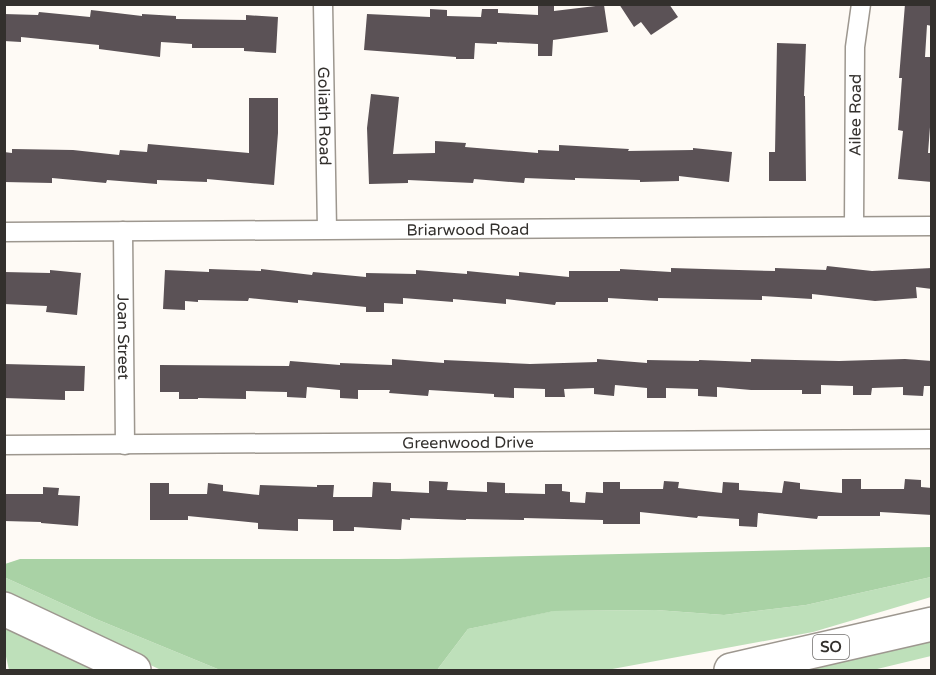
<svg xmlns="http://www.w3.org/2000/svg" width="936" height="675" font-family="'Varela Round',sans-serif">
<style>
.green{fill:#bee0ba}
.forest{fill:#a9d2a5}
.building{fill:#5b5256}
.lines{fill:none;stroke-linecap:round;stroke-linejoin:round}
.minor-casing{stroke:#9d978f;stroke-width:21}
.motorway-casing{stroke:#9d978f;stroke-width:36}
.minor{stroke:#fff;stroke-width:18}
.motorway{stroke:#fff;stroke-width:33}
.labels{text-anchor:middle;stroke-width:6;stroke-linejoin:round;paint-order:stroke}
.shield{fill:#fff;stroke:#706e6c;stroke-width:1.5}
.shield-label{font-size:15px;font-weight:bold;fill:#33302d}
.street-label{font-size:16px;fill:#33302d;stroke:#fff}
</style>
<rect width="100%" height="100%" fill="#fefaf5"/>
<g class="green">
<path d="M4 577 96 619 220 670H161L5 596Z"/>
<path d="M931 577V597L813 632 607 670H437L468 629 553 611 656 610 724 615 806 605Z"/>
<path d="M4 616 119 670H9L5 652Z"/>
<path d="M931 638V656L873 670H796Z"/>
</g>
<path class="forest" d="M931 547V577L806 605 724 615 656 610 554 611 468 629 437 670H220L96 619 4 577 5 564 20 559H398Z"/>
<g class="building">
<path d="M619 4H669L678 17 651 35 641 22 634 27Z"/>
<path d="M905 4H932V26L927 25 925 57H932V101L928 153H930V160H932V182L898 179 903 131 898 130 902 78H899Z"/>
<path d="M538 5 554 6V11L604 5 608 32 553 40 552 56H538V44L497 42V44L475 43 474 59H456V57L364 50 367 14 430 17V9L447 10V16L481 17 482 9H498V13L538 15Z"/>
<path d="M91 10 142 16V14L176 16V19L246 20V15L278 17 276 53 244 51V48H192V44L161 42 160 57 99 49V45L21 37V42L4 41V14L38 15 39 12 90 17Z"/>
<path d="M777 43 806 44 804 96H805L806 181H769V152H775Z"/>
<path d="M371 94 399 97 393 154 435 153V141L466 143 465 147 538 153V150L559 151V145L629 149 628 151 693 150V148L732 152 729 182 679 176V181L640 182V180L575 178V180L525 178 524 183 474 179 473 183 408 180V183L369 184 367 128Z"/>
<path d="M249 98H278V133L274 185 207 179V182L157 180V184L107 180 106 183 52 178V183L4 182V152L12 153V149L73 150 119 155 120 150 147 152 148 144 249 153Z"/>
<path d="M827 266 872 271 932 268V289L916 287 917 298 875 301 812 294V299L762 296V300L658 298V301L608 298V302H556L555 305 506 299V304L453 299V302L403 298V304L384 303V312H366V307L298 300V303L249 298 248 301 198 300V302L185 301V310L163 309 165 270 209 272V269L261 271V269L312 275 313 272 366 277V273L416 274V270L467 274V271L519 276V272L569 277V271H620V269L671 272V268L775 271V268L826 270Z"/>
<path d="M50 270 81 273 77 315 46 312 47 306 4 304V272L50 273Z"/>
<path d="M392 359 444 363V360L530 364 597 362V359L647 363V360L699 361V360L751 362V359L839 361 905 359 932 361V386H924L923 396 903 395V387L872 388 871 395H853V386L821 385V394H802V390H751L717 387V397L698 396V389L666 388V398H647V388L615 385 614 396 594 394V388L564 389 565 397H545V389L514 388V398L494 397V394L429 390 428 396 389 393 390 390H358V399L340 398V390L307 387 306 398 287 397V392L246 391V399L198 398V399H179V392H160V365L289 366 290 361 340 365V363L392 365Z"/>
<path d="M4 364 85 366 84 391H65V400L4 398Z"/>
<path d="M842 479H861V489H904L905 479 921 480V487L932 488V515L880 512V516H818L817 519 758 513 757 527 739 526V519L698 516 697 518 640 512V524H603V520L524 518V520L466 519V520L410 518V520L402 519 401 530 354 527V531H333V520L298 519V531L258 529V523L188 516V520H150V483H169V494H207L208 483 223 485V491L259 495 260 485 317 487V485H334L333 497H372L373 482 391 483V491L429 493V481L448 482 447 490 487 492V482L505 483V493L545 494V484H562V491L570 492V502L585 503 586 492 603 493V482H620V489H663L664 481 679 482 678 488 722 493 723 482 739 483V490L782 493 784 481 800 483V489L842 493Z"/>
<path d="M43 487 59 488 58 495 80 496 78 526 41 523V522L4 521V494H43Z"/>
</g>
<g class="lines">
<defs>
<g id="minor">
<path id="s1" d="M323 4 327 229"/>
<path id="s2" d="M854 226 855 47 861 4"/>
<path id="s3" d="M123 231 125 445"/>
<path id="s4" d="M4 232 932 226"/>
<path id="s5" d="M4 445 932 439"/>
</g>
<g id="motorway">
<path d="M4 609 134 670"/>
<path d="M731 670 932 624"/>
</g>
</defs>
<use href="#minor" class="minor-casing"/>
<use href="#motorway" class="motorway-casing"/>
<use href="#minor" class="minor"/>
<use href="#motorway" class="motorway"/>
</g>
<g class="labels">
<rect class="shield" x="813" y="635" width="36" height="24" rx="4.5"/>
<g class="shield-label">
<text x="831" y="652">SO</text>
</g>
<g class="street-label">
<text dy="6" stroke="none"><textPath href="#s2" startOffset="111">Ailee Road</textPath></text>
<text dy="6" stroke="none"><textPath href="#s1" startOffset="112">Goliath Road</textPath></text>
<text dy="6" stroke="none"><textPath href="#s4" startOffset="464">Briarwood Road</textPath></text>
<text dy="6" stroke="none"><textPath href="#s3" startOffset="106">Joan Street</textPath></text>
<text dy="6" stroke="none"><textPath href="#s5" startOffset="464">Greenwood Drive</textPath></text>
</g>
</g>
<rect width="936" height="675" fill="none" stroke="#33302d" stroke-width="12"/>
</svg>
